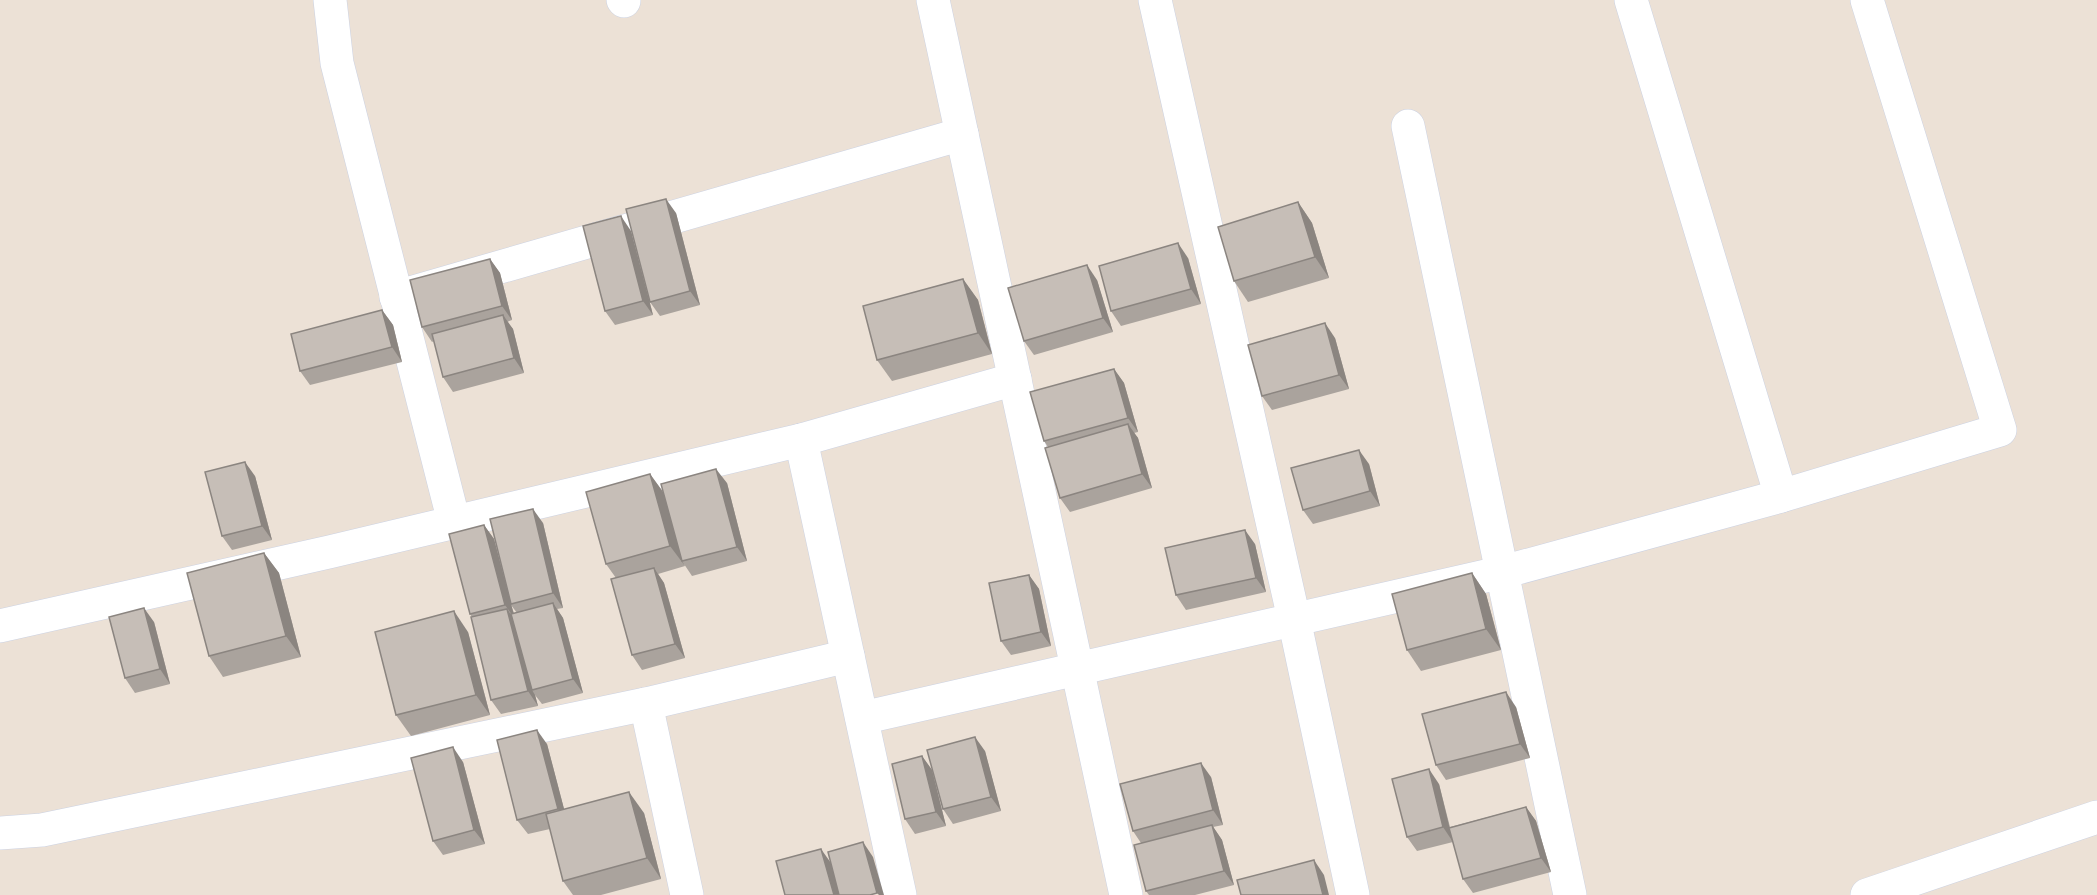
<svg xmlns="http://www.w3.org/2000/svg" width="2097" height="895" font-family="'Exo 2',sans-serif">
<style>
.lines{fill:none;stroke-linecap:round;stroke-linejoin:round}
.minor-casing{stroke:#ccd2e2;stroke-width:34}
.minor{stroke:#fff;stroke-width:33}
.wall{fill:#aaa39d;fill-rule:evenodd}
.shaded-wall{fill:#8b8580}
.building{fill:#c6beb7;stroke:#8b8580;stroke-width:1.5}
</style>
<rect width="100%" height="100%" fill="#ece1d6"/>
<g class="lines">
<defs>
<g id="minor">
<path d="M330 0 337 63 454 522"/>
<path d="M623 0 624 1"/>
<path d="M933 0 1126 895"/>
<path d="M1155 0 1294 619 1353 895"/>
<path d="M1631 0 1781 496"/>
<path d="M1408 126 1570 895"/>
<path d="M396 297 962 134"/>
<path d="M801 440 900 895"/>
<path d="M0 626 329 552 801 440 1015 379"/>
<path d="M646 704 687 895"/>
<path d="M862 718 1503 572 1781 496 2000 430 1867 0"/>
<path d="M0 833 42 830 646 704 848 656"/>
<path d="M1867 895 2097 817"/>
</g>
</defs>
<use href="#minor" class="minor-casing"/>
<use href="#minor" class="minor"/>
</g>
<g class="wall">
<path d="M1298 202 1312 223 1329 278 1248 302 1234 281Z"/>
<path d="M676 213 700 305 660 316 650 302Z"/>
<path d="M631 231 653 315 615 325 605 311Z"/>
<path d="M1188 258 1201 304 1121 326 1111 311Z"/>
<path d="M490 259 500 273 512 320 507 322 513 329 524 373 453 392 443 377 434 341 432 342 422 327Z"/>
<path d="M963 279 978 300 992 354 892 381 877 360Z"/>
<path d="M1097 280 1113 332 1034 355 1024 341Z"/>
<path d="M382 310 393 325 402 362 310 385 300 371Z"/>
<path d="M1335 338 1349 389 1272 410 1262 396Z"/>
<path d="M1114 369 1124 383 1138 432 1134 433 1138 438 1152 488 1070 512 1060 498 1048 447 1044 441Z"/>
<path d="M1369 464 1380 506 1313 524 1303 510Z"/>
<path d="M650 474 664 493 727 483 747 561 692 576 684 564 685 566 658 574 664 583 685 658 642 670 632 655 616 578 606 564Z"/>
<path d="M255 476 272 540 232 550 222 536Z"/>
<path d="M543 523 563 608 557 609 563 618 583 693 542 704 535 695 538 706 501 714 491 700 472 617 470 614 484 525 494 539 507 587ZM511 605 517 613H514Z"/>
<path d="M1255 544 1266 592 1186 610 1176 595Z"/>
<path d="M264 553 279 573 301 657 223 677 209 656Z"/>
<path d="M1472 573 1486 594 1501 650 1421 671 1407 650Z"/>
<path d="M1029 575 1039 589 1051 646 1011 655 1001 641Z"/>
<path d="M154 622 170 684 135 693 125 678Z"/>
<path d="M468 632 490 715 411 736 396 715Z"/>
<path d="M1516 707 1530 758 1446 780 1436 765Z"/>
<path d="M547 744 564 809 644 813 661 879 601 895H573L563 881 550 829 528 834 517 820Z"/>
<path d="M985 751 1001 811 953 824 943 809Z"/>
<path d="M922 756 932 770 946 826 915 834 905 819Z"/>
<path d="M463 762 485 844 443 855 433 841Z"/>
<path d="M1211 777 1223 825 1213 827 1222 840 1234 885 1195 895H1149L1146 891 1141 843 1133 831Z"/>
<path d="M1439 784 1450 827 1526 807 1536 821 1551 872 1473 893 1463 879 1453 842 1417 851 1407 837Z"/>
</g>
<g class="shaded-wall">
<path d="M666 199 676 213 700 305 690 291Z"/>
<path d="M1298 202 1312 223 1329 278 1315 257Z"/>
<path d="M621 216 631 231 653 315 643 301Z"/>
<path d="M1178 243 1188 258 1201 304 1191 289Z"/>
<path d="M490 259 500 273 512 320 502 306Z"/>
<path d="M1087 265 1097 280 1113 332 1103 318Z"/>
<path d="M963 279 978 300 992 354 978 333Z"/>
<path d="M382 310 393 325 402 362 392 347Z"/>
<path d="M503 315 513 329 524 373 514 358Z"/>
<path d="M1325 323 1335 338 1349 389 1339 375Z"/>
<path d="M1114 369 1124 383 1138 432 1128 418Z"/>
<path d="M1128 424 1138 438 1152 488 1142 474Z"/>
<path d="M1359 450 1369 464 1380 506 1370 491Z"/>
<path d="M245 462 255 476 272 540 262 526Z"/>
<path d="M716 469 727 483 747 561 737 547Z"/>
<path d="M650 474 665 495 682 561 685 566 670 546Z"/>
<path d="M533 509 543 523 563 608 553 593Z"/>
<path d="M484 525 494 539 515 619 505 605Z"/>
<path d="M1245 530 1255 544 1266 592 1256 578Z"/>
<path d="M264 553 279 573 301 657 286 636Z"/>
<path d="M654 568 664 583 685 658 675 644Z"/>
<path d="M1472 573 1486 594 1501 650 1486 629Z"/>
<path d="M1029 575 1039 589 1051 646 1041 632Z"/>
<path d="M553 603 563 618 583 693 573 679Z"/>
<path d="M144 608 154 622 170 684 160 669Z"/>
<path d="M507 609 517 623 532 690 535 695 538 706 528 691Z"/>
<path d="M454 611 468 632 490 715 476 695Z"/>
<path d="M1506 692 1516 707 1530 758 1520 744Z"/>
<path d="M537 730 547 744 568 824 558 809Z"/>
<path d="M975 737 985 751 1001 811 991 797Z"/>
<path d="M453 747 463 762 485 844 474 830Z"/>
<path d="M922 756 932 770 946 826 936 812Z"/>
<path d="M1201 763 1211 777 1223 825 1213 810Z"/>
<path d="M1429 769 1439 784 1453 842 1443 827Z"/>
<path d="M629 792 644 813 661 879 647 858Z"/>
<path d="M1526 807 1536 821 1551 872 1541 858Z"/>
<path d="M1212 825 1222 840 1234 885 1224 871Z"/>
<path d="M863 842 873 857 884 895H879L877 893Z"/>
<path d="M821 849 831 863 840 895H834Z"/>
<path d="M1314 860 1324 875 1329 895H1323Z"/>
</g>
<g class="building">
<path d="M666 199 690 291 650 302 626 209Z"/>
<path d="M1298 202 1315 257 1234 281 1218 227Z"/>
<path d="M621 216 643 301 605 311 583 226Z"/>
<path d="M1178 243 1191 289 1111 311 1099 266Z"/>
<path d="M490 259 502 306 422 327 410 280Z"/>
<path d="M1087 265 1103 318 1024 341 1008 288Z"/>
<path d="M963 279 978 333 877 360 863 306Z"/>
<path d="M382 310 392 347 300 371 291 334Z"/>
<path d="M503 315 514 358 443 377 432 334Z"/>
<path d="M1325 323 1339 375 1262 396 1248 345Z"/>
<path d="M1114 369 1128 418 1044 441 1030 392Z"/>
<path d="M1128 424 1142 474 1060 498 1045 448Z"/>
<path d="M1359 450 1370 491 1303 510 1291 468Z"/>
<path d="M245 462 262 526 222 536 205 472Z"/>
<path d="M716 469 737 547 682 561 661 484Z"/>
<path d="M650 474 670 546 606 564 586 492Z"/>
<path d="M533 509 553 593 511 604 490 519Z"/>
<path d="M484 525 505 605 470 614 449 534Z"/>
<path d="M1245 530 1256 578 1176 595 1165 548Z"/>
<path d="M264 553 286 636 209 656 187 573Z"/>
<path d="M654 568 675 644 632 655 611 579Z"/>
<path d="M1472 573 1486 629 1407 650 1392 594Z"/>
<path d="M1029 575 1041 632 1001 641 989 583Z"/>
<path d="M553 603 573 679 532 690 511 614Z"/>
<path d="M144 608 160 669 125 678 109 617Z"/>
<path d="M507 609 528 691 491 700 471 617Z"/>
<path d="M454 611 476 695 396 715 375 632Z"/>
<path d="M1506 692 1520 744 1436 765 1422 714Z"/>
<path d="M537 730 558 809 517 820 497 740Z"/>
<path d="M975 737 991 797 943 809 927 750Z"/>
<path d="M453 747 474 830 433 841 411 758Z"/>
<path d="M922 756 936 812 905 819 892 764Z"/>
<path d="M1201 763 1213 810 1133 831 1120 784Z"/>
<path d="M1429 769 1443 827 1407 837 1392 779Z"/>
<path d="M629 792 647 858 563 881 546 814Z"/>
<path d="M1526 807 1541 858 1463 879 1449 828Z"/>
<path d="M1212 825 1224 871 1146 891 1134 845Z"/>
<path d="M863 842 877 893 870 895H839L828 852Z"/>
<path d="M821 849 834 895H785L776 861Z"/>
<path d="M1314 860 1323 895H1241L1237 880Z"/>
</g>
</svg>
